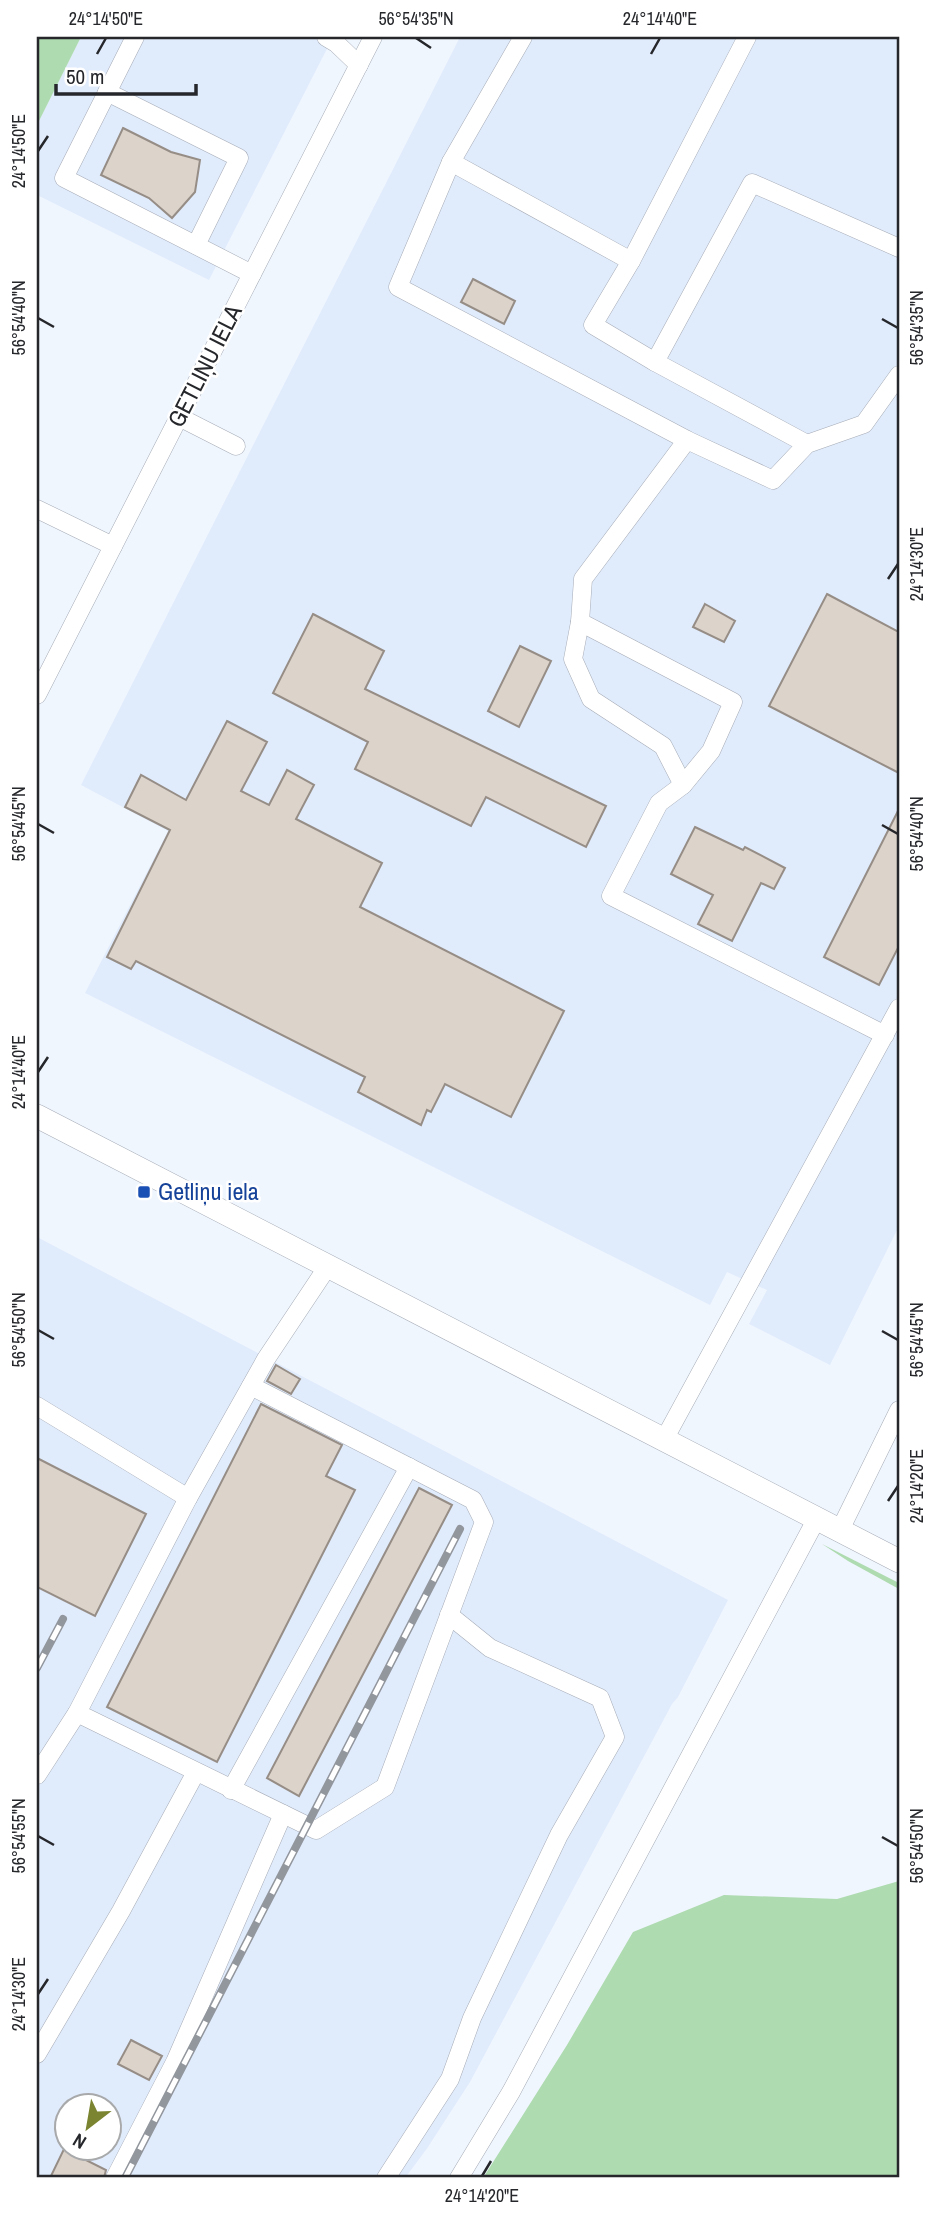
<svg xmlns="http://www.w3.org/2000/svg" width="936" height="2215" font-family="'Archivo Narrow',sans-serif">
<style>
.built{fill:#e0ebfc;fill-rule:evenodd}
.green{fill:#aedbb0}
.building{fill:#dcd3cb;stroke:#968e86;stroke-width:2}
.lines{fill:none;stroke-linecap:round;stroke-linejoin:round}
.minor-casing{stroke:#a6acb6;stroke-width:19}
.major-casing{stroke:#a6acb6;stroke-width:24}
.minor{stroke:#fff;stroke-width:18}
.major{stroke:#fff;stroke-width:23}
.rail-casing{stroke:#92969d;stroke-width:8}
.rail{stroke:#fff;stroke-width:5;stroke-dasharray:16;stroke-linecap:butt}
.ticks{fill:none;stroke:#25272b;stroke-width:2.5}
.transit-dot{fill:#1a4fb4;stroke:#fff;stroke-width:2.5}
.labels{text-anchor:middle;stroke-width:5;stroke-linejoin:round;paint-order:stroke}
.street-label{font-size:24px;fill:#25272b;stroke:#fff}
.transit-label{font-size:24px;fill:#164399;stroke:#fff;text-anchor:start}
.neatline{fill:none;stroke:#25272b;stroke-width:2.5}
.ticks-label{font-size:18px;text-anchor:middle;fill:#25272b}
</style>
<rect width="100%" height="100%" fill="#f0f6fe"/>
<g class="built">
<path d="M81 37H333L209 280 37 195V125Z"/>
<path d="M460 37H899V1226L830 1365 749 1324 767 1290 727 1272 710 1305 85 993 168 831 81 785Z"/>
<path d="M37 1237 728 1600 678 1697 672 1704 470 2082 426 2150 405 2178H37ZM66 2106H108V2148H66Z"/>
</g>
<g class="green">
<path d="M37 37H81L37 125Z"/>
<path d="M822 1544 899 1583V1589L848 1561Z"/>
<path d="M899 1881V2178H483L567 2045 633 1932 724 1895 837 1899Z"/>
</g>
<g class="building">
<path d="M123 128 171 152 200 160 195 192 172 218 149 198 101 175Z"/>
<path d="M473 279 515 301 504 324 461 302Z"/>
<path d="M827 594 899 632V773L769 706Z"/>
<path d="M705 604 735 621 724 642 693 627Z"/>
<path d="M313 614 384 651 365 689 606 806 586 847 486 797 471 826 355 769 368 742 273 693Z"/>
<path d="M520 646 551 661 519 727 488 711Z"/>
<path d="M227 721 267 742 241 791 269 805 287 770 314 785 296 819 382 863 360 907 564 1011 511 1117 445 1084 431 1112 427 1110 421 1125 358 1092 365 1077 136 961 131 969 107 957 170 830 125 807 141 775 186 800Z"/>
<path d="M899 809V946L879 985 824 957Z"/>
<path d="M695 827 743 850 745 847 785 868 774 889 761 883 732 941 698 924 713 895 671 874Z"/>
<path d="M276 1365 300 1379 291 1394 267 1381Z"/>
<path d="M261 1404 342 1445 326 1476 355 1490 217 1762 107 1707Z"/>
<path d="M37 1458 146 1514 95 1616 37 1587Z"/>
<path d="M419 1488 452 1505 299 1796 267 1778Z"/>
<path d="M131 2040 162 2056 149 2080 118 2064Z"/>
<path d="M64 2149 106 2170 104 2178H50Z"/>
</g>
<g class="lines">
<defs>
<g id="minor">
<path d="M135 37 64 178 252 274"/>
<path d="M326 37 336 43 359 65"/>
<path d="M523 37 451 162 398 287 687 440 773 480 807 444 864 424 899 375"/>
<path d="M107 92 239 158 196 245"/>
<path d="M451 162 631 261 593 325 655 362 807 444"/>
<path d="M631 261 747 37"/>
<path d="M655 362 752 183 899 248"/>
<path d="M179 417 236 446"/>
<path d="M687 440 583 579 580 622 733 702 711 751 683 785 659 803 611 896 885 1035"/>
<path d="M37 509 113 546"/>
<path d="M580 622 573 659 591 699 663 746 683 785"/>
<path d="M37 695 373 37"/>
<path d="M37 1406 188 1498 266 1359 328 1266"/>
<path d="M665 1438 899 1008"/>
<path d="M188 1498 77 1713 316 1830 385 1787 484 1522 473 1500 251 1386"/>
<path d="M840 1530 899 1410"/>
<path d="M37 1775 77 1713"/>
<path d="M231 1790 409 1467"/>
<path d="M37 2054 121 1911 196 1772"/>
<path d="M115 2178 175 2062 283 1814"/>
<path d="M386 2178 450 2079 472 2018 559 1835 615 1737 600 1698 490 1648 449 1615"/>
<path d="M459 2178 511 2092 817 1518"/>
</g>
<path id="major" d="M37 1116 899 1561"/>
</defs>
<use href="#minor" class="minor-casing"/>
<use href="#major" class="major-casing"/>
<use href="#minor" class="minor"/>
<use href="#major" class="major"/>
<defs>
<g id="rail">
<path d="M37 1668 63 1619"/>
<path d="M125 2178 460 1529"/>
</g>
</defs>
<use href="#rail" class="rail-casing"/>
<use href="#rail" class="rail"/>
</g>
<path class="ticks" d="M416 38 431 48M97 54 106 38M651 54 660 38M38 151 48 136M38 318 54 327M882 319 898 328M888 579 898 564M38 824 54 833M882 825 898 834M38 1072 48 1057M38 1330 54 1339M882 1331 898 1340M888 1501 898 1486M38 1836 54 1845M882 1837 898 1846M38 1994 48 1979M482 2176 491 2161"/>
<rect class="transit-dot" x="137" y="1185" width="14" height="14" rx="3.5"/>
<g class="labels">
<g class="street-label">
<text transform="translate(205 366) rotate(-63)" y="8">GETLIŅU IELA</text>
</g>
<g class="transit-label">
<text x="158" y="1200">Getliņu iela</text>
</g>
</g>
<rect width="936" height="2215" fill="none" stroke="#ffffff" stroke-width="77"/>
<g transform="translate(88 2127) rotate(211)"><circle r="33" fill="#ffffff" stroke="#a8a9aa" stroke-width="2"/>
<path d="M0-5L12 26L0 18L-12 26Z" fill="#7b8531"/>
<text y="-10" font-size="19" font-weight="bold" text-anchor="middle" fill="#25272b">N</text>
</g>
<path d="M56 84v10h140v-10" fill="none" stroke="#25272b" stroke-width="3.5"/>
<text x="66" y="84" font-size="21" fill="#25272b" stroke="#ffffff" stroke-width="5" paint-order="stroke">50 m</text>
<rect x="38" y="38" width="860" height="2138" class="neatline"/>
<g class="ticks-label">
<text x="106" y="25">24°14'50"E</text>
<text x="416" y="25">56°54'35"N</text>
<text x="660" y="25">24°14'40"E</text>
<text transform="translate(19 151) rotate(-90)" y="6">24°14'50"E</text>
<text transform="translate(19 318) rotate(-90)" y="6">56°54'40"N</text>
<text transform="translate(917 328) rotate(-90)" y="6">56°54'35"N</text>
<text transform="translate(917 564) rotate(-90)" y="6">24°14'30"E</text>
<text transform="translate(19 824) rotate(-90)" y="6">56°54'45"N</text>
<text transform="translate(917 834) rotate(-90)" y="6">56°54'40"N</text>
<text transform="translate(19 1072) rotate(-90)" y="6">24°14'40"E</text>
<text transform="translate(19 1330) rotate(-90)" y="6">56°54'50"N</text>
<text transform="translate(917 1340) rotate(-90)" y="6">56°54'45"N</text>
<text transform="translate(917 1486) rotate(-90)" y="6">24°14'20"E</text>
<text transform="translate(19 1836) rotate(-90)" y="6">56°54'55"N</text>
<text transform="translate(917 1846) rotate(-90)" y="6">56°54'50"N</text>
<text transform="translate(19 1994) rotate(-90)" y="6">24°14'30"E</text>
<text x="482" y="2202">24°14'20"E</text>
</g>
</svg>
